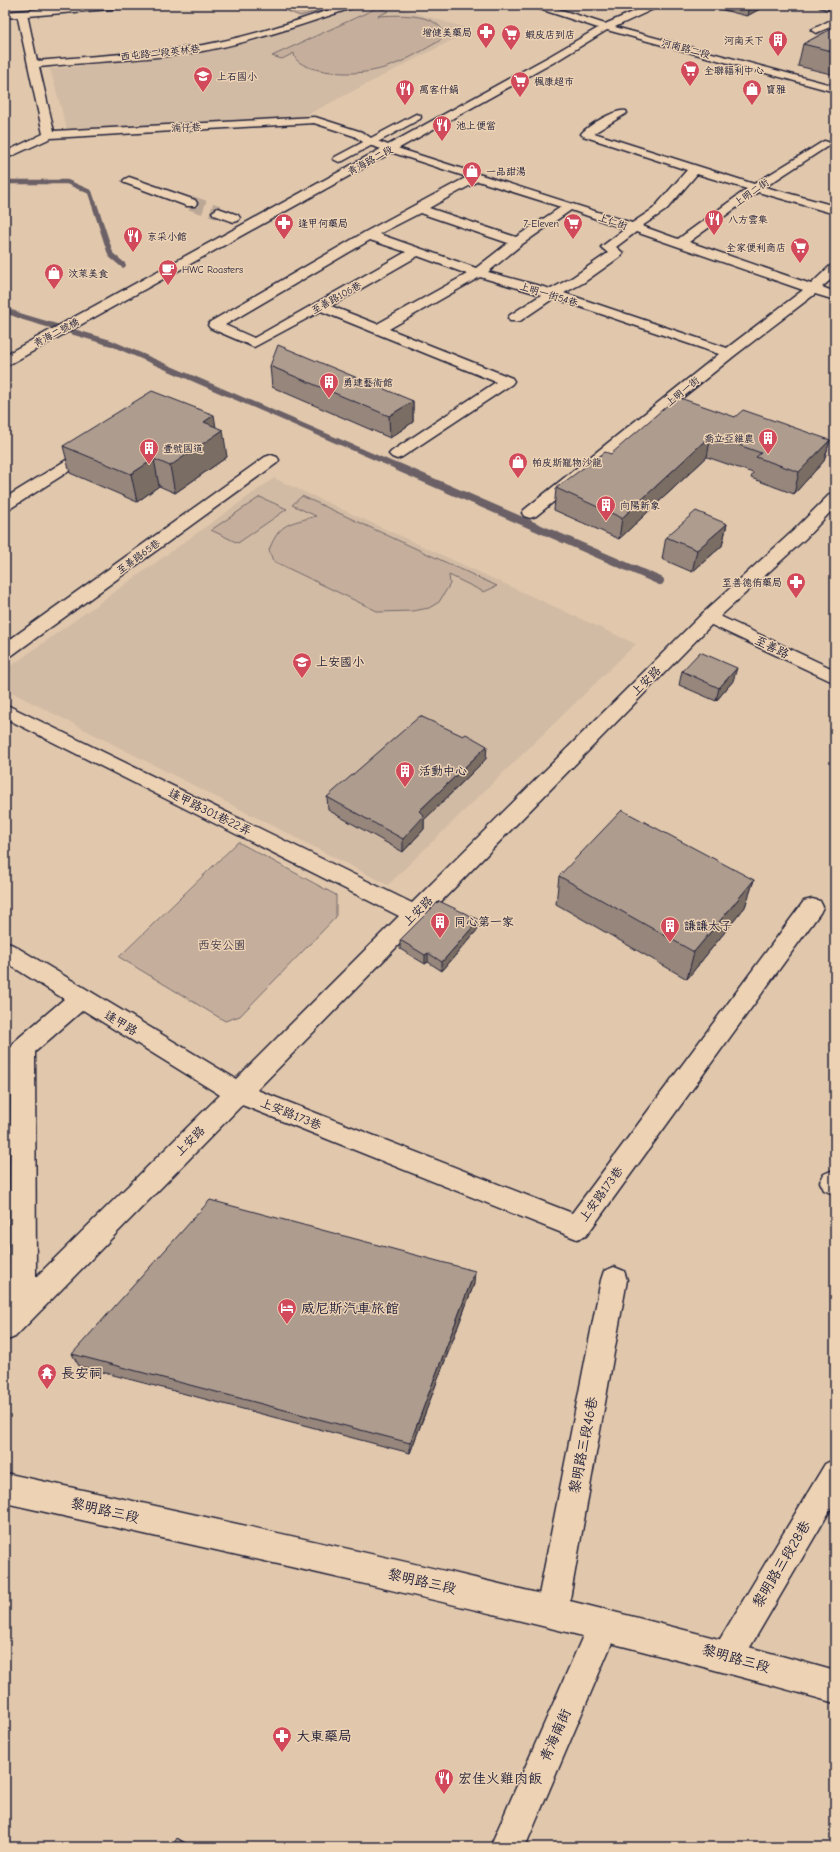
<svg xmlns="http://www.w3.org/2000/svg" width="840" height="1852" font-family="'Comic Neue','LXGW WenKai TC',sans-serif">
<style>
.built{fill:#d2bba4}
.green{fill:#c5af9c;stroke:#74686c}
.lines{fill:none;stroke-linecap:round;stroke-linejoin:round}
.stream-far2{stroke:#6b6066;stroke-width:4.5}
.stream-far1{stroke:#6b6066;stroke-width:5.5}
.stream{stroke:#6b6066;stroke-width:8}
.street-tunnel-far1{stroke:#bba796;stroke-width:10;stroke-dasharray:10 5.5;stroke-linecap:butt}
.street-tunnel{stroke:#bba796;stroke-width:14;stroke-dasharray:14 7;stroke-linecap:butt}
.street-casing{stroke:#22223b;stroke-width:3}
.secondary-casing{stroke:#22223b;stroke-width:3}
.street{fill:#edd2b4;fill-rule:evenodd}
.secondary{fill:#edd2b4;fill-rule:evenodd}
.wall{fill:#96867b;stroke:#22223b}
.shaded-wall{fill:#7a6d64;stroke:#22223b}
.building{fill:#ae9c8f;stroke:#22223b}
.labels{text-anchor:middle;stroke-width:3;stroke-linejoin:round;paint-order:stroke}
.far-poi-label{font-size:10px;fill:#22223b;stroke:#edd2b4;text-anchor:start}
.far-street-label{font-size:10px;fill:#22223b;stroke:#edd2b4}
.street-label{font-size:12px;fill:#22223b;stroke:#edd2b4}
.poi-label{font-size:12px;fill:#22223b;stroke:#edd2b4;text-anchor:start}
.park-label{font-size:12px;fill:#433e4e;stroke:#edd2b4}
.near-poi-label{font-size:14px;fill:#22223b;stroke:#edd2b4;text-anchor:start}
.near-street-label{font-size:14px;fill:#22223b;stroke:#edd2b4}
</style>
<rect width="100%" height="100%" fill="#e1c8ad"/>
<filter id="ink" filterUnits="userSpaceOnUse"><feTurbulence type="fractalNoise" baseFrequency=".025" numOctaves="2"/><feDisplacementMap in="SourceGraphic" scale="8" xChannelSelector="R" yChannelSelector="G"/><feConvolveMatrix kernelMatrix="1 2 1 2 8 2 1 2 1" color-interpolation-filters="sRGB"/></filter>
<g filter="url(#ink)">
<g class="built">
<path d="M366 5H388L467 28 470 31 303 117 68 133 50 69 192 55 257 41 326 17Z"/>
<path d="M274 478 636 644 388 885 5 689V670Z"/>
</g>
<g class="green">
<path d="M272 5H342L300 16Z"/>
<path d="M377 8 389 11 378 16C397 15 435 12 444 33 442 39 440 41 434 44 420 52 405 61 390 66 366 75 336 75 311 68 304 65 294 62 294 53L282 59 272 56Z"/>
<path d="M302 496 497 586 484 592 449 575 450 584 439 602 429 608 413 611 379 612 273 561 269 550C280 522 289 524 316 516L292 505Z"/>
<path d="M260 497 287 509 238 543 211 530Z"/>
<path d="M238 842 336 895V917L240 1016 225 1021 119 957Z"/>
</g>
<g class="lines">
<path class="stream-far2" d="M5 182H67L90 192 94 204"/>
<g class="stream-far1">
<path d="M94 203 111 255 123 265"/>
<path d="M5 310 23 317 111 343 400 468"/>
</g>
<path class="stream" d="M398 467 660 581"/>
<path class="street-tunnel-far1" d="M191 203 193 204"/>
<path class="street-tunnel" d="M191 203 218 212"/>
<defs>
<g id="street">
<path d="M343 5H357L355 7C302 25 247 44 191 53 142 60 88 62 39 67L54 131 315 117 362 132 374 140 394 147 632 223 653 209 687 170 583 136 581 134C587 126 616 108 626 111L627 113 594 133 754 184 824 141 828 142 830 144 828 146 765 187 835 206V214L758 192 689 242 811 284 830 266 835 265V276L822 287 835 292V300L815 294 734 356 536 516 530 518 524 516 522 513 524 510 719 354 554 298 520 321H510L508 318 510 315 541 295 480 277 389 329 512 378 514 381 512 384 402 457 397 459 392 457 389 454 392 451 496 382 321 311 254 347 210 328 208 325 210 322 365 232 467 177 366 144 354 136 314 123 51 138 5 159V152L43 134 17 14 19 12 22 11 27 14 37 61C88 56 139 54 190 47 241 40 294 22 343 5ZM697 174 747 189 678 239 642 226 666 210ZM478 181 561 207 516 237 429 208ZM571 210 625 229 601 247 608 253 573 277 551 289 488 272 521 245ZM420 213 508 243 476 268 379 234ZM636 232 803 290 727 348 564 293 583 283 621 256 623 253 616 247ZM370 240 406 252 254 338 225 325ZM418 256 467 274 377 324 331 306Z"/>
<path d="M818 5H835V11L820 7Z"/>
<path d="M835 18V25L816 33 811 30Z"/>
<path d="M129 177 195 200 197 203 195 206H187L125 183 123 181 125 179Z"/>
<path d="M218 208 238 215 240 218 238 221 234 222 214 215 212 212Z"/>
<path d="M94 444 99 446 102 449 99 452 11 508 5 510V498L89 446Z"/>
<path d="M271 455 277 457 279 460 277 463 11 656 5 658V643L265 457Z"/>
<path d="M835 493V507L805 539 715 621 257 1090 572 1213 804 901 812 899 820 901 823 907 820 913 586 1236 577 1239 242 1105 15 1337 5 1341V1309L9 1304 11 1048 15 1041 64 999 5 962V942L13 945 236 1079 399 916 5 718V704L412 903 703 613 793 531 829 495ZM83 1010 220 1095 36 1277 35 1052Z"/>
<path d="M833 1170 835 1171V1195L824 1190 820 1182 824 1174Z"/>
<path d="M614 1267 624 1271 627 1280 568 1610 563 1621 552 1626 541 1621 536 1610 601 1280 604 1271Z"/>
<path d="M835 1459V1502L739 1666 728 1671 717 1666 712 1655 717 1644 825 1464Z"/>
<path d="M604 1608 615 1613 620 1624 525 1847H490L593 1613Z"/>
</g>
<g id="secondary">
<path d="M89 5H126L121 8 5 18V12Z"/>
<path d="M532 5H546L605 24 649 5H662L615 27 835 86V92L607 30 558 60 10 364 5 365V355L550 56 598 28 534 7Z"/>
<path d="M416 114 420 115 421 117 420 119 343 161 339 162 333 159 335 157Z"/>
<path d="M709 611 835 670V683L703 621 700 617 703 613Z"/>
<path d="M5 1473C283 1534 561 1593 835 1671V1703C561 1625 283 1565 5 1503Z"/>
</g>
</defs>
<use href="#street" class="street-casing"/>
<use href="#secondary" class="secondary-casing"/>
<use href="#street" class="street"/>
<use href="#secondary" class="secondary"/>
</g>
<g class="wall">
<path d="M703 5H767L747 16Z"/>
<path d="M835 27V75L798 66 803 44Z"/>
<path d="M270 366 413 401V422L390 438 272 387Z"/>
<path d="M735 417 830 440 824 461 794 494 751 478 753 473 707 457 619 539 554 510 556 488 611 454Z"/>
<path d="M216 427 227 457 175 493 159 486 137 502 70 473 63 446Z"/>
<path d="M727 524 722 546 692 572 662 559 666 537Z"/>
<path d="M682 671 733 681 716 701 679 685Z"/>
<path d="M486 759 424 820V829L403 852 328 810 327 797Z"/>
<path d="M559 876 754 880 745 907 687 979 556 904Z"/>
<path d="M478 929 442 971 428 962 425 964 400 949V940Z"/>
<path d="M474 1284 410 1453 79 1366 72 1354Z"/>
</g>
<g class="shaded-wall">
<path d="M749 5H767L747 16Z"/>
<path d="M413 401V422L390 438 389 416Z"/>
<path d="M214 415 217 434 223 430 227 457 175 493 170 466 204 422Z"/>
<path d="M711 435 707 457 619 539 622 518Z"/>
<path d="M830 440 824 461 794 494 799 472Z"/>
<path d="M154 459 159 486 137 502 131 474Z"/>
<path d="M727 524 722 546 692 572 697 550Z"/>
<path d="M737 668 733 681 716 701 719 688Z"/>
<path d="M487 746 486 759 424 820V829L403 852V839L419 811Z"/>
<path d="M754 880 745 907 687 979 694 952Z"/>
<path d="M479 920 478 929 442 971V962Z"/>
<path d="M428 953V962L425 964V955Z"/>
<path d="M475 1271 474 1284 410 1453V1443Z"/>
<path d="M177 1838 186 1843 191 1847H189Z"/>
</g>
<g class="building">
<path d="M835 27V52L803 44Z"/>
<path d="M278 345 413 401 389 416 270 366Z"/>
<path d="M152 391 214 415 204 422 223 430 170 466 154 459 131 474 63 446Z"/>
<path d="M677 397 735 417 743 410 830 440 799 472 756 457 761 453 711 435 622 518 556 488 605 452 611 454Z"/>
<path d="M696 511 727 524 697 550 666 537Z"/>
<path d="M700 652 737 668 719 688 682 671Z"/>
<path d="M420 716 463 736 466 734 487 746 419 811 424 816 403 839 327 797Z"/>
<path d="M622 810 754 880 694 952 559 876Z"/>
<path d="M439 901 479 920 442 962 428 953 425 955 400 940Z"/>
<path d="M210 1200 475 1271 410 1443 72 1354Z"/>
<path d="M177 1838 189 1847H172Z"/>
</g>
</g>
<defs>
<symbol id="pharmacy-pin" viewBox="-11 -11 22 30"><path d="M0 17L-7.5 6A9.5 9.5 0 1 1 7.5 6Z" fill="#d1495b" stroke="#edd2b4"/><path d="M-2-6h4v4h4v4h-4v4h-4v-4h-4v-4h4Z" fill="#fff"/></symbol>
<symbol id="supermarket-pin" viewBox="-11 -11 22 30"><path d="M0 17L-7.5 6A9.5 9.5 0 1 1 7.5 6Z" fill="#d1495b" stroke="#edd2b4"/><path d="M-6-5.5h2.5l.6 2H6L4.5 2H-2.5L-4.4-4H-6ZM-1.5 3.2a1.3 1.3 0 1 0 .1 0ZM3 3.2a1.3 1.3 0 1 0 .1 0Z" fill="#fff"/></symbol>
<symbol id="building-pin" viewBox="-11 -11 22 30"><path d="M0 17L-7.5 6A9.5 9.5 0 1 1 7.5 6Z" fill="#d1495b" stroke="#edd2b4"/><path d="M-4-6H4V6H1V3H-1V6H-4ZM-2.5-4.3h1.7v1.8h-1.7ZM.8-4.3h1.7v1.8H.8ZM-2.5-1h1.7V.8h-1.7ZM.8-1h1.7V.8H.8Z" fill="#fff"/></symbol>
<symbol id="school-pin" viewBox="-11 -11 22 30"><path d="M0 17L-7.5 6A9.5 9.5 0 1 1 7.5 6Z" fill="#d1495b" stroke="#edd2b4"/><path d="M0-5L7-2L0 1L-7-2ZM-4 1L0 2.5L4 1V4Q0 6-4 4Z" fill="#fff"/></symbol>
<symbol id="restaurant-pin" viewBox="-11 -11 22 30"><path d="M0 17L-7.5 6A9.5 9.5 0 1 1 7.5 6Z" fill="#d1495b" stroke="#edd2b4"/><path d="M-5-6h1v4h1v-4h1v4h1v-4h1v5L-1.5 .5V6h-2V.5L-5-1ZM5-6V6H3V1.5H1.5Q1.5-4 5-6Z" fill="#fff"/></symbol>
<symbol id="shop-pin" viewBox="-11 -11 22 30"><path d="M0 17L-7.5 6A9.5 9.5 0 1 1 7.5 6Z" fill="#d1495b" stroke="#edd2b4"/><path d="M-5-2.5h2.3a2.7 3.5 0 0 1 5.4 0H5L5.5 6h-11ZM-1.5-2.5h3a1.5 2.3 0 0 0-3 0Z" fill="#fff"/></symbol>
<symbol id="cafe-pin" viewBox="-11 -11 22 30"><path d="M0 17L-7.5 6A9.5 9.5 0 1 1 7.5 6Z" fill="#d1495b" stroke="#edd2b4"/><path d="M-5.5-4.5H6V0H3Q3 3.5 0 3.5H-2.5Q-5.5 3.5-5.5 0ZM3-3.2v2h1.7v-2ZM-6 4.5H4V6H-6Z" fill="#fff"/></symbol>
<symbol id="hotel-pin" viewBox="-11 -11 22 30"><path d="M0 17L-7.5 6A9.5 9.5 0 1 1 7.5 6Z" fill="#d1495b" stroke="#edd2b4"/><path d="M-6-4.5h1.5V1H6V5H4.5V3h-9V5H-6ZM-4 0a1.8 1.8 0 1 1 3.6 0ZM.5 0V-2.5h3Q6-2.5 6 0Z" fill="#fff"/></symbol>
<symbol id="temple-pin" viewBox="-11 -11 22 30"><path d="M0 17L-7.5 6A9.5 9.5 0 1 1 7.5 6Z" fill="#d1495b" stroke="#edd2b4"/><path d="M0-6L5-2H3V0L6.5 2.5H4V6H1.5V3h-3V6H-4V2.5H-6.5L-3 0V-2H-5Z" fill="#fff"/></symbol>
</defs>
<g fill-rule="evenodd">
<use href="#pharmacy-pin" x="475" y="21" width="22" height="30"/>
<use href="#supermarket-pin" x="500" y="23" width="22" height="30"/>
<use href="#building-pin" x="767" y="29" width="22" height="30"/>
<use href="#supermarket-pin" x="679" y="59" width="22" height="30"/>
<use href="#school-pin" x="192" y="65" width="22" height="30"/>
<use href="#supermarket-pin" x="509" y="70" width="22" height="30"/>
<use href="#restaurant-pin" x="394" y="78" width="22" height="30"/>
<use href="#shop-pin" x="741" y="78" width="22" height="30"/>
<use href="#restaurant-pin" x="431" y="114" width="22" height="30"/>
<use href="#shop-pin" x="461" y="160" width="22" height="30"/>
<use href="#restaurant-pin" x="703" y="208" width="22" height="30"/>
<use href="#pharmacy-pin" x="273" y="212" width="22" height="30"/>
<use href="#supermarket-pin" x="562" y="212" width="22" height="30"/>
<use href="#restaurant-pin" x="122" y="225" width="22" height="30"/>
<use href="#supermarket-pin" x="789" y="236" width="22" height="30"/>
<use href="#cafe-pin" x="157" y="258" width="22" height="30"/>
<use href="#shop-pin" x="43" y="262" width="22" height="30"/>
<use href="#building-pin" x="318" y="371" width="22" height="30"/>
<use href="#building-pin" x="757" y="427" width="22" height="30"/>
<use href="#building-pin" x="138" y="437" width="22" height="30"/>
<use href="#shop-pin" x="507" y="451" width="22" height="30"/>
<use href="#building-pin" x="595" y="494" width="22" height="30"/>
<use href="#pharmacy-pin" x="785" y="571" width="22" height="30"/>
<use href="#school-pin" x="291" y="651" width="22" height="30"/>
<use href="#building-pin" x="394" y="760" width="22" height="30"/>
<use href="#building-pin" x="429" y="911" width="22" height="30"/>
<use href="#building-pin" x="659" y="915" width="22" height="30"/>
<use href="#hotel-pin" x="276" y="1297" width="22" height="30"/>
<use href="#temple-pin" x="36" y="1362" width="22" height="30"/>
<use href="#pharmacy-pin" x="271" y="1725" width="22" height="30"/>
<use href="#restaurant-pin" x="433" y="1767" width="22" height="30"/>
</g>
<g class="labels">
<g class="far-poi-label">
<text x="472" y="36" text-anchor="end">增健美藥局</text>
<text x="525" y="38">蝦皮店到店</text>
<text x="764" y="44" text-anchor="end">河南天下</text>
<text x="704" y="74">全聯福利中心</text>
<text x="217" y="80">上石國小</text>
<text x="534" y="85">楓康超市</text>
<text x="419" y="93">萬客什鍋</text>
<text x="766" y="93">寶雅</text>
<text x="456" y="129">池上便當</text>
<text x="486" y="175">一品甜湯</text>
<text x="728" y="223">八方雲集</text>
<text x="298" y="227">逢甲何藥局</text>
<text x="559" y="227" text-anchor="end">7-Eleven</text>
<text x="147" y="240">京采小館</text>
<text x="786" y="251" text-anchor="end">全家便利商店</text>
<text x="182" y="273">HWC Roasters</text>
<text x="68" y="277">汶萊美食</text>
<text x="343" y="386">勇建藝術館</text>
<text x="754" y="442" text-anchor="end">喬立亞維農</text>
<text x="163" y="452">壹號國道</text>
<text x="532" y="466">帕皮斯寵物沙龍</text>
<text x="620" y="509">向陽新象</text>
<text x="782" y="586" text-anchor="end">至善德侑藥局</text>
</g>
<g class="far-street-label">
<text transform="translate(686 48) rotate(15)" y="4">河南路二段</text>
<text transform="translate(160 52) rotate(-6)" y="4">西屯路二段英林巷</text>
<text transform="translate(186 127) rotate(-3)" y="4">湳仔巷</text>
<text transform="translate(370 160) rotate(-29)" y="4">青海路二段</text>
<text transform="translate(751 192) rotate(-35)" y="4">上明二街</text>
<text transform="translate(613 221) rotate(19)" y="4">上仁街</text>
<text transform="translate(549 294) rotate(17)" y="4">上明一街54巷</text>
<text transform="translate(336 297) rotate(-29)" y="4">至善路106巷</text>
<text transform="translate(56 332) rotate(-28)" y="4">青海二號橋</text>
<text transform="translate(682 391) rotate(-39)" y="4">上明一街</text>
<text transform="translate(138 556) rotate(-36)" y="4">至善路65巷</text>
</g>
<g class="street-label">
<text transform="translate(772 647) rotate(26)" y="4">至善路</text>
<text transform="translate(646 681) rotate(-45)" y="4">上安路</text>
<text transform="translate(210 812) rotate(26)" y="4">逢甲路301巷22弄</text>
<text transform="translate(418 911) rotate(-45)" y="4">上安路</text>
<text transform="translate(121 1023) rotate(31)" y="4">逢甲路</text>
<text transform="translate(291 1114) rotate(22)" y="4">上安路173巷</text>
<text transform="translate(190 1141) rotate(-45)" y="4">上安路</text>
<text transform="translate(601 1194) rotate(-54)" y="4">上安路173巷</text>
</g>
<g class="poi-label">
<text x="316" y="666">上安國小</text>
<text x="419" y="775">活動中心</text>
<text x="454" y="926">同心第一家</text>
<text x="684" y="930">謙謙太子</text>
</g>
<g class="park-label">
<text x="222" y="949">西安公園</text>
</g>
<g class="near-poi-label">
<text x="301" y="1313">威尼斯汽車旅館</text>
<text x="61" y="1378">長安祠</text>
<text x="296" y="1741">大東藥局</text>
<text x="458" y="1783">宏佳火雞肉飯</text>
</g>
<g class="near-street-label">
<text transform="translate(583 1445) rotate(-79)" y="5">黎明路三段46巷</text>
<text transform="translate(105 1510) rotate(13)" y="5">黎明路三段</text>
<text transform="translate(781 1564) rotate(-59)" y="5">黎明路三段28巷</text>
<text transform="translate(422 1581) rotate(13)" y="5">黎明路三段</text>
<text transform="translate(736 1658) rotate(16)" y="5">黎明路三段</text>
<text transform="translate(555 1735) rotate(-66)" y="5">青海南街</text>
</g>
</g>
<rect width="840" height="1852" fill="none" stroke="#edd2b4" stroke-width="20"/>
<rect x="10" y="10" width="820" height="1832" fill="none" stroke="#22223b" stroke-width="1.5" filter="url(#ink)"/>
</svg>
